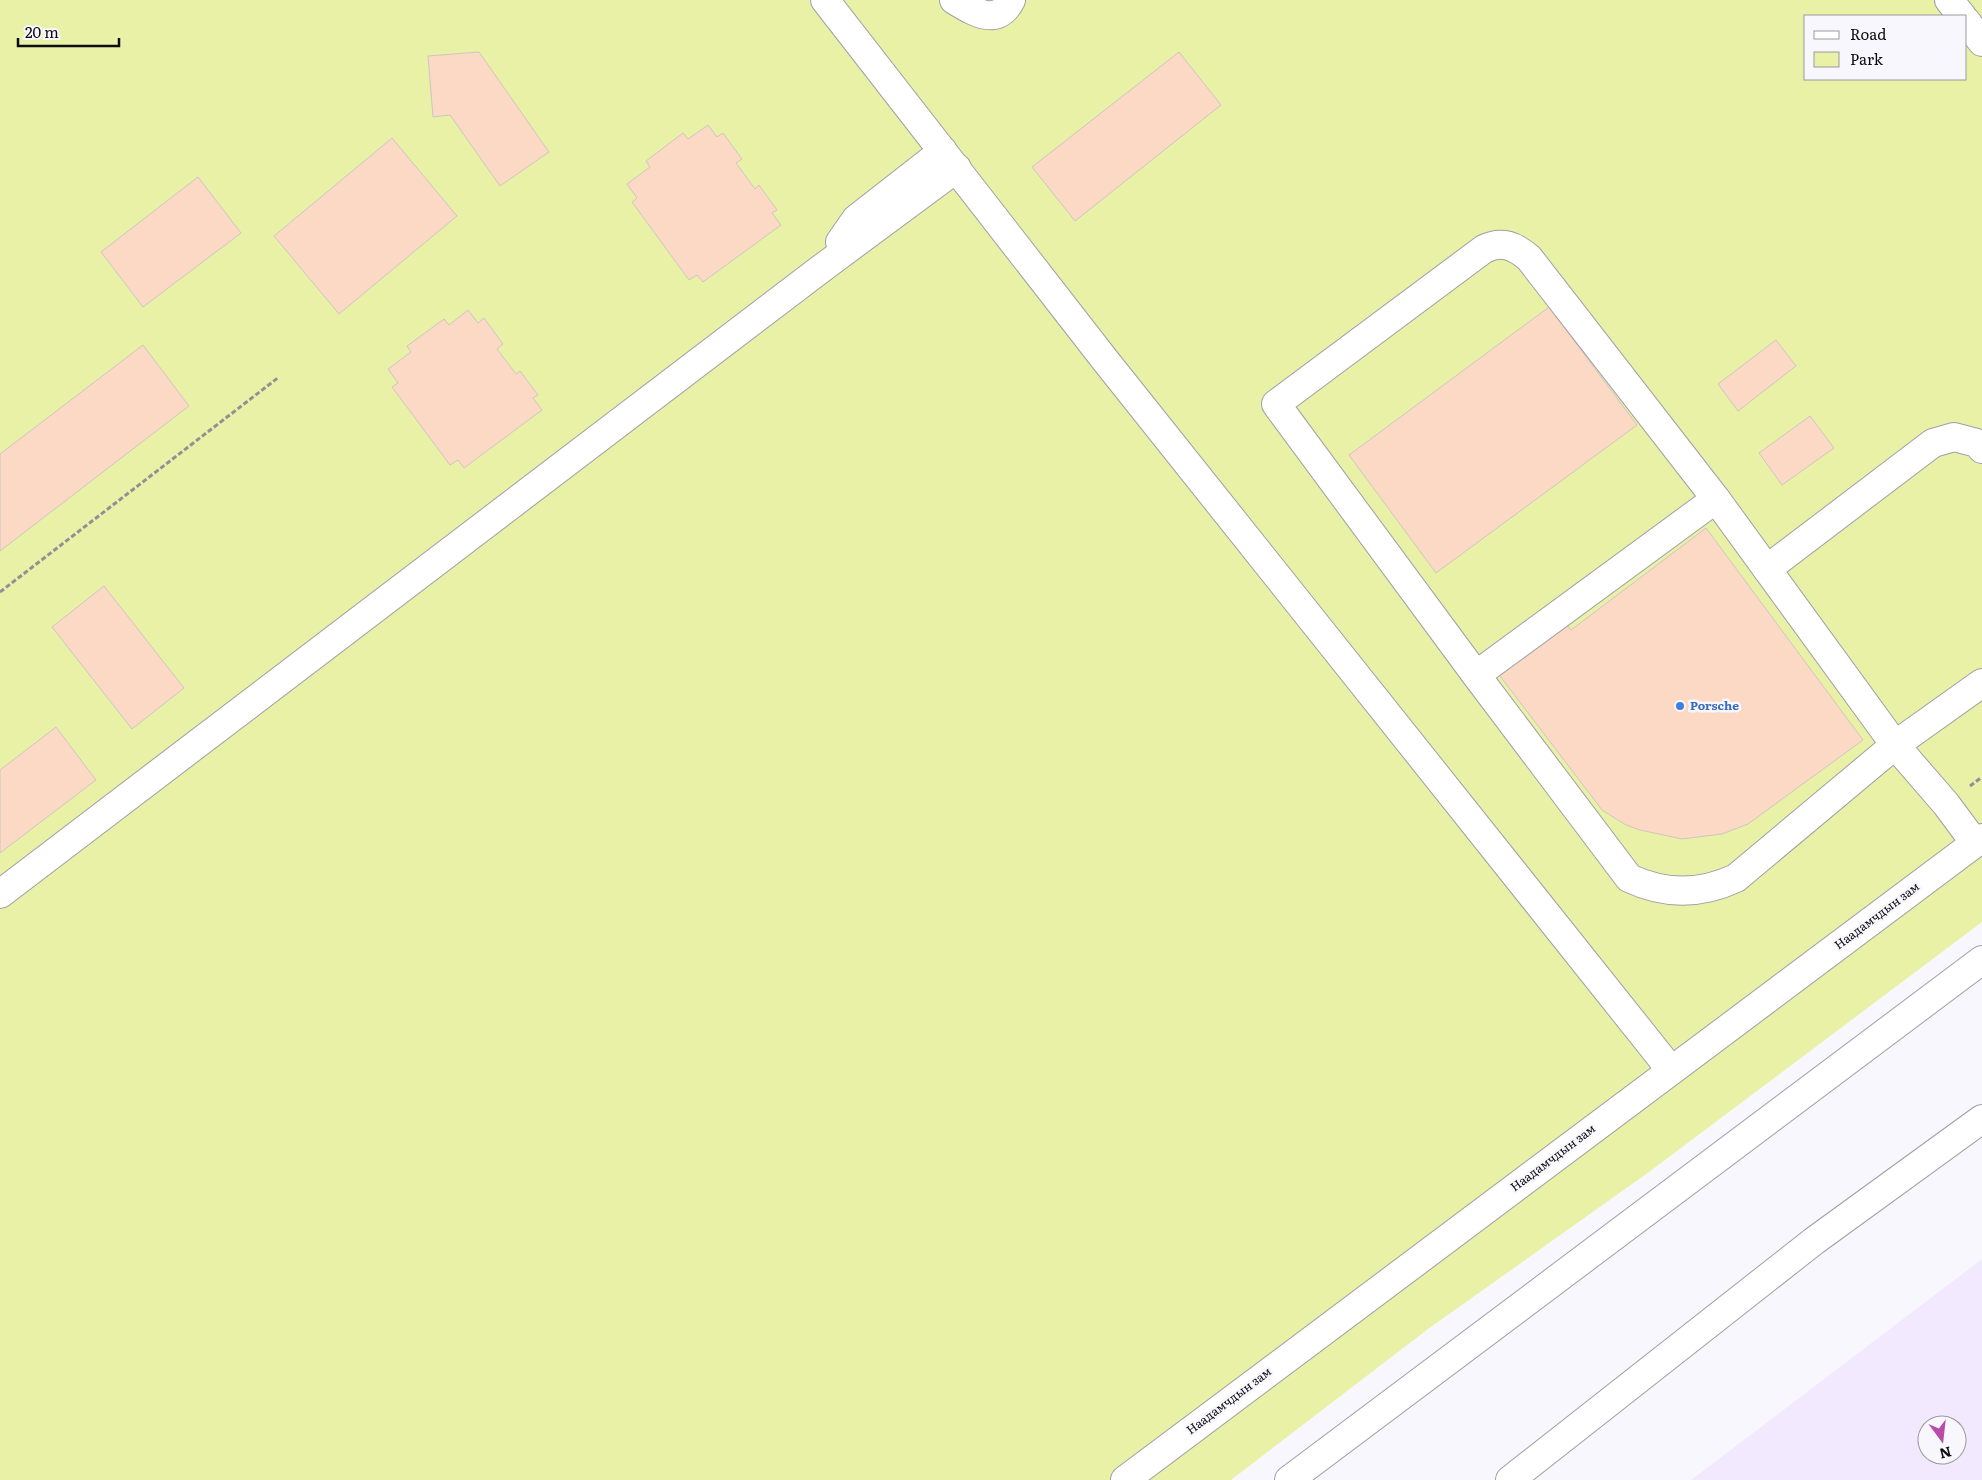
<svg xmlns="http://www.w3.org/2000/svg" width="1982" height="1480" font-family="Literata,serif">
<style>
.industrial{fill:#f3e9fe;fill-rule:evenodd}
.green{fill:#e9f1a7;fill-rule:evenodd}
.building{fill:#fbd9c5;stroke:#cec6c1}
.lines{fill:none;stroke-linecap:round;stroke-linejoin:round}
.minor-casing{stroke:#a09ea6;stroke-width:30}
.highway-casing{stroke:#a09ea6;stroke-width:30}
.path{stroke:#919095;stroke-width:3;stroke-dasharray:5 2.5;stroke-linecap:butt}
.minor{stroke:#fff;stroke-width:28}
.highway{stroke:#fff;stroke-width:28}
.shop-dot{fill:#3f7fe0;stroke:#f9f7fe;stroke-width:2}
.labels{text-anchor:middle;stroke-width:5;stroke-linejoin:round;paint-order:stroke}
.shop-label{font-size:12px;font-weight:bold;fill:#366cbe;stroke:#f9f7fe;text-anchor:start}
.street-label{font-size:12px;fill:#0d0c0f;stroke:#f9f7fe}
</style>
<rect width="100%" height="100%" fill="#f9f7fe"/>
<path class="industrial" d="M1982 1259V1480H1691ZM1927 1425H1957V1455H1927Z"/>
<path class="green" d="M0 0H1982V922L1649 1172 1428 1329 1231 1480H0ZM1806 16H1966V79H1806Z"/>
<g class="building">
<path d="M479 52 549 152 500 186 450 115 433 117 428 56Z"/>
<path d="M1179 52 1221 105 1075 221 1032 167Z"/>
<path d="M708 125 717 137 723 133 742 159 736 163 755 189 759 185 777 210 772 213 781 225 703 282 697 275 689 280 632 202 637 198 627 184 650 167 646 161 683 133 688 139Z"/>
<path d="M392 138 457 216 339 314 274 236Z"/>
<path d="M198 177 241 233 143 307 101 252Z"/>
<path d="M1549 307 1637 425 1436 573 1349 455Z"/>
<path d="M468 310 478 323 484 318 503 344 497 349 516 374 520 371 538 395 533 398 542 410 464 468 458 460 450 465 392 387 398 383 388 369 411 352 407 346 444 319 449 325Z"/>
<path d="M1776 340 1796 366 1738 411 1718 384Z"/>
<path d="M143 345 189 406 0 551V454Z"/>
<path d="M1810 416 1834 448 1782 485 1759 453Z"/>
<path d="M1706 528 1863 740 1748 824 1722 834 1682 839 1640 830 1626 825 1602 810 1497 672 1565 622 1571 630Z"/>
<path d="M104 586 184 688 132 729 52 627Z"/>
<path d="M56 727 96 780 0 853V770Z"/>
</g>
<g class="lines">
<defs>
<g id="minor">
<path d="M825 0 1105 360 1671 1070"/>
<path d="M954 0C973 11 997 28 1011 0"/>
<path d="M1949 0 1962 16"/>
<path d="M1966 21 1982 42"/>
<path d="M840 242 856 219 943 151"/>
<path d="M1767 569 1933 443 1954 437 1977 443 1982 449"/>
<path d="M1476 675 1716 499"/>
<path d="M1975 843 1946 804 1895 745 1716 499 1529 258C1515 246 1502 240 1484 249L1276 404 1476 675 1629 878C1665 895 1700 895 1736 878L1895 745 1982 683"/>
<path d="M0 894 822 268 957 168"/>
<path d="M1510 1480 1814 1241 1982 1119"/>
</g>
<g id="highway">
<path d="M1125 1480 1982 838"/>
<path d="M1289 1480 1982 960"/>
</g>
</defs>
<use href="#minor" class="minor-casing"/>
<use href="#highway" class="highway-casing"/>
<g class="path">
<path d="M0 592 279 377"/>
<path d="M1970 786 1982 777"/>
</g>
<use href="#minor" class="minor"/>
<use href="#highway" class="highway"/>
</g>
<circle class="shop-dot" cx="1680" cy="706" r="5"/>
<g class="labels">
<g class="shop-label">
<text x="1690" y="710">Porsche</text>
</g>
<g class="street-label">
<text transform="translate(1877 916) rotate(-37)" y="4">Наадамчдын зам</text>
<text transform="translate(1553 1158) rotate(-37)" y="4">Наадамчдын зам</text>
<text transform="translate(1229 1401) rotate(-37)" y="4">Наадамчдын зам</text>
</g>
</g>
<rect x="1804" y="15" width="162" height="65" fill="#f9f7fe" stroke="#9b999e"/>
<rect x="1814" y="31" width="25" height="8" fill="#ffffff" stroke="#9b999e"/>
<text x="1850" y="40" font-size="15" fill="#0d0c0f">Road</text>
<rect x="1814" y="52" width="25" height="15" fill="#e9f1a7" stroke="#9b999e"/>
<text x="1850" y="65" font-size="15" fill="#0d0c0f">Park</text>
<g transform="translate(1942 1440) rotate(165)"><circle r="24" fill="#f9f7fe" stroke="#9b999e"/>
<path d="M0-4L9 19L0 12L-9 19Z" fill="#b94ba9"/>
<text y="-8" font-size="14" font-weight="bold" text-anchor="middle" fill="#0d0c0f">N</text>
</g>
<path d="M18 38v8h101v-8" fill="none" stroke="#0d0c0f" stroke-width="2.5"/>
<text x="25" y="38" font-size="15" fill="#0d0c0f" stroke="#f9f7fe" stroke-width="4" paint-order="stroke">20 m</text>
</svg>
